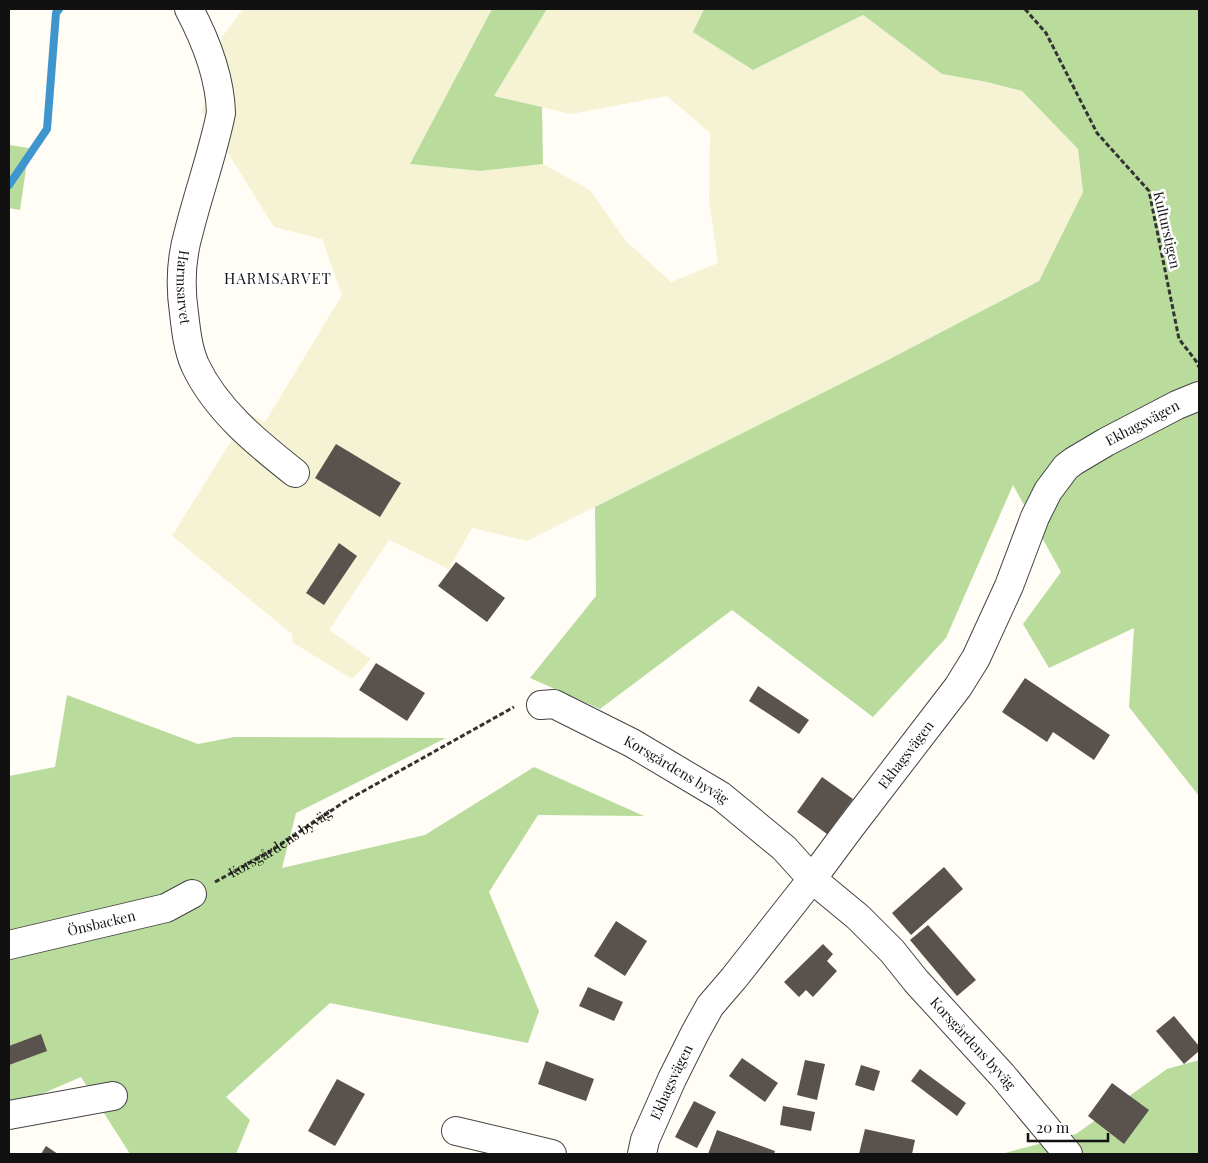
<svg xmlns="http://www.w3.org/2000/svg" width="1208" height="1163" font-family="'Playfair Display',serif">
<style>
.farmland{fill:#f6f3d4}
.forest{fill:#b9dc9c}
.lines{fill:none;stroke-linecap:round;stroke-linejoin:round}
.stream{stroke:#3f96cf;stroke-width:8}
.building{fill:#5a524d}
.minor-casing{stroke:#444;stroke-width:30}
.path{stroke:#333;stroke-width:3;stroke-dasharray:5 2.5;stroke-linecap:butt}
.minor{stroke:#fff;stroke-width:28}
.labels{text-anchor:middle;stroke-width:5;stroke-linejoin:round;paint-order:stroke}
.street-label{font-size:14px;fill:#111;stroke:#fff}
.neighbourhood-label{font-size:15px;letter-spacing:1px;fill:#111;stroke:#fff}
</style>
<rect width="100%" height="100%" fill="#fffdf5"/>
<path class="farmland" d="M243 9H492L410 164 480 171 543 164 590 190 626 241 671 282 718 263 709 200 710 133 667 96 571 114 494 96 547 9H704L694 32 753 70 863 15 942 74 987 82 1022 91 1078 149 1083 192 1039 281 884 362 527 541 472 528 449 569 389 540 329 630 371 659 352 679 292 642V634L172 536 248 414 265 422 342 295 322 239 274 227 201 110 224 71 216 45Z"/>
<g class="forest">
<path d="M492 9H547L494 96 542 107 543 164 480 171 410 164Z"/>
<path d="M704 9H1199V796L1129 707 1134 628 1049 668 1023 624 1061 572 1013 485 946 638 873 717 732 610 600 709 530 678 596 596 595 507 884 362 1039 281 1083 192 1078 149 1022 91 987 82 942 74 863 15 753 70 693 32Z"/>
<path d="M9 145 29 148 20 210 9 208Z"/>
<path d="M67 695 198 744 234 737 446 738 296 813 282 868 425 835 534 767 644 816 538 815 489 892 539 1011 528 1043 330 1003 226 1097 250 1120 236 1154H130L81 1077 9 1108V776L55 767Z"/>
<path d="M1199 1060V1154H1001L1076 1134 1167 1069Z"/>
</g>
<g class="lines">
<path class="stream" d="M9 185 47 129 56 13 59 9"/>
</g>
<g class="building">
<path d="M336 444 401 483 380 517 315 478Z"/>
<path d="M339 543 357 556 324 605 306 593Z"/>
<path d="M456 562 505 598 487 622 438 586Z"/>
<path d="M376 663 425 693 407 721 359 690Z"/>
<path d="M1025 678 1110 735 1094 760 1053 732 1047 742 1002 712Z"/>
<path d="M758 686 809 720 799 734 749 701Z"/>
<path d="M822 777 853 799 827 834 797 812Z"/>
<path d="M944 867 963 889 911 935 892 913Z"/>
<path d="M616 921 647 941 625 976 594 956Z"/>
<path d="M928 925 976 980 957 996 910 940Z"/>
<path d="M823 944 833 954 827 961 837 971 813 997 806 990 799 997 784 982Z"/>
<path d="M588 987 623 1002 614 1021 579 1006Z"/>
<path d="M1174 1016 1199 1046V1051L1184 1064 1156 1031Z"/>
<path d="M41 1034 47 1051 9 1065V1046Z"/>
<path d="M742 1058 778 1083 765 1102 729 1076Z"/>
<path d="M805 1060 825 1064 817 1100 797 1095Z"/>
<path d="M546 1061 594 1079 586 1101 538 1084Z"/>
<path d="M861 1065 880 1071 874 1091 855 1085Z"/>
<path d="M920 1069 966 1103 957 1116 911 1081Z"/>
<path d="M337 1079 365 1094 335 1146 308 1131Z"/>
<path d="M1112 1083 1149 1110 1124 1144 1088 1116Z"/>
<path d="M694 1101 716 1112 697 1148 675 1137Z"/>
<path d="M783 1106 815 1112 811 1131 780 1125Z"/>
<path d="M865 1129 915 1140 912 1154H859Z"/>
<path d="M717 1130 775 1151 774 1154H708Z"/>
<path d="M46 1146 58 1154H41Z"/>
</g>
<g class="lines">
<defs>
<g id="minor">
<path id="s2" d="M189 9C206 41 220 77 221 113 213 153 199 191 189 231 181 258 180 286 184 313 186 331 188 349 195 365 216 410 257 443 295 473"/>
<path id="s3" d="M541 705 554 704 632 743 721 796 784 848 812 879 858 917 892 951 916 981 1002 1075 1068 1154"/>
<path id="s4" d="M9 945 166 908 192 894"/>
<path d="M9 1115 113 1096"/>
<path d="M456 1131 552 1154"/>
<path id="s5" d="M642 1154 645 1140 672 1079 695 1033 710 1006 734 978 812 879 849 829 958 687 976 658 1009 586 1035 517 1048 491 1066 467 1074 461 1106 442 1177 405 1199 396"/>
</g>
</defs>
<use href="#minor" class="minor-casing"/>
<g class="path">
<path d="M1025 9 1046 33 1097 133 1149 191 1179 339 1196 361 1199 367"/>
<path id="s1" d="M215 882 271 851 344 802 514 707"/>
</g>
<use href="#minor" class="minor"/>
</g>
<g class="labels">
<g class="street-label">
<text transform="translate(1167 230) rotate(77)" y="5">Kulturstigen</text>
<text dy="5" stroke="none"><textPath href="#s2" startOffset="289">Harmsarvet</textPath></text>
<text dy="5" stroke="none"><textPath href="#s5" startOffset="902">Ekhagsvägen</textPath></text>
<text dy="5" stroke="none"><textPath href="#s5" startOffset="482">Ekhagsvägen</textPath></text>
<text dy="5" stroke="none"><textPath href="#s3" startOffset="152">Korsgårdens byväg</textPath></text>
<text dy="5" stroke="none"><textPath href="#s1" startOffset="76">Korsgårdens byväg</textPath></text>
<text dy="5" stroke="none"><textPath href="#s4" startOffset="95">Önsbacken</textPath></text>
<text dy="5" stroke="none"><textPath href="#s3" startOffset="558">Korsgårdens byväg</textPath></text>
<text dy="5" stroke="none"><textPath href="#s5" startOffset="78">Ekhagsvägen</textPath></text>
</g>
<g class="neighbourhood-label">
<text x="278" y="284">HARMSARVET</text>
</g>
</g>
<rect width="1208" height="1163" fill="none" stroke="#111111" stroke-width="20"/>
<path d="M1028 1133v8h80v-8" fill="none" stroke="#111111" stroke-width="2.5"/>
<text x="1036" y="1133" font-size="15" fill="#111111" stroke="#ffffff" stroke-width="4" paint-order="stroke">20 m</text>
</svg>
